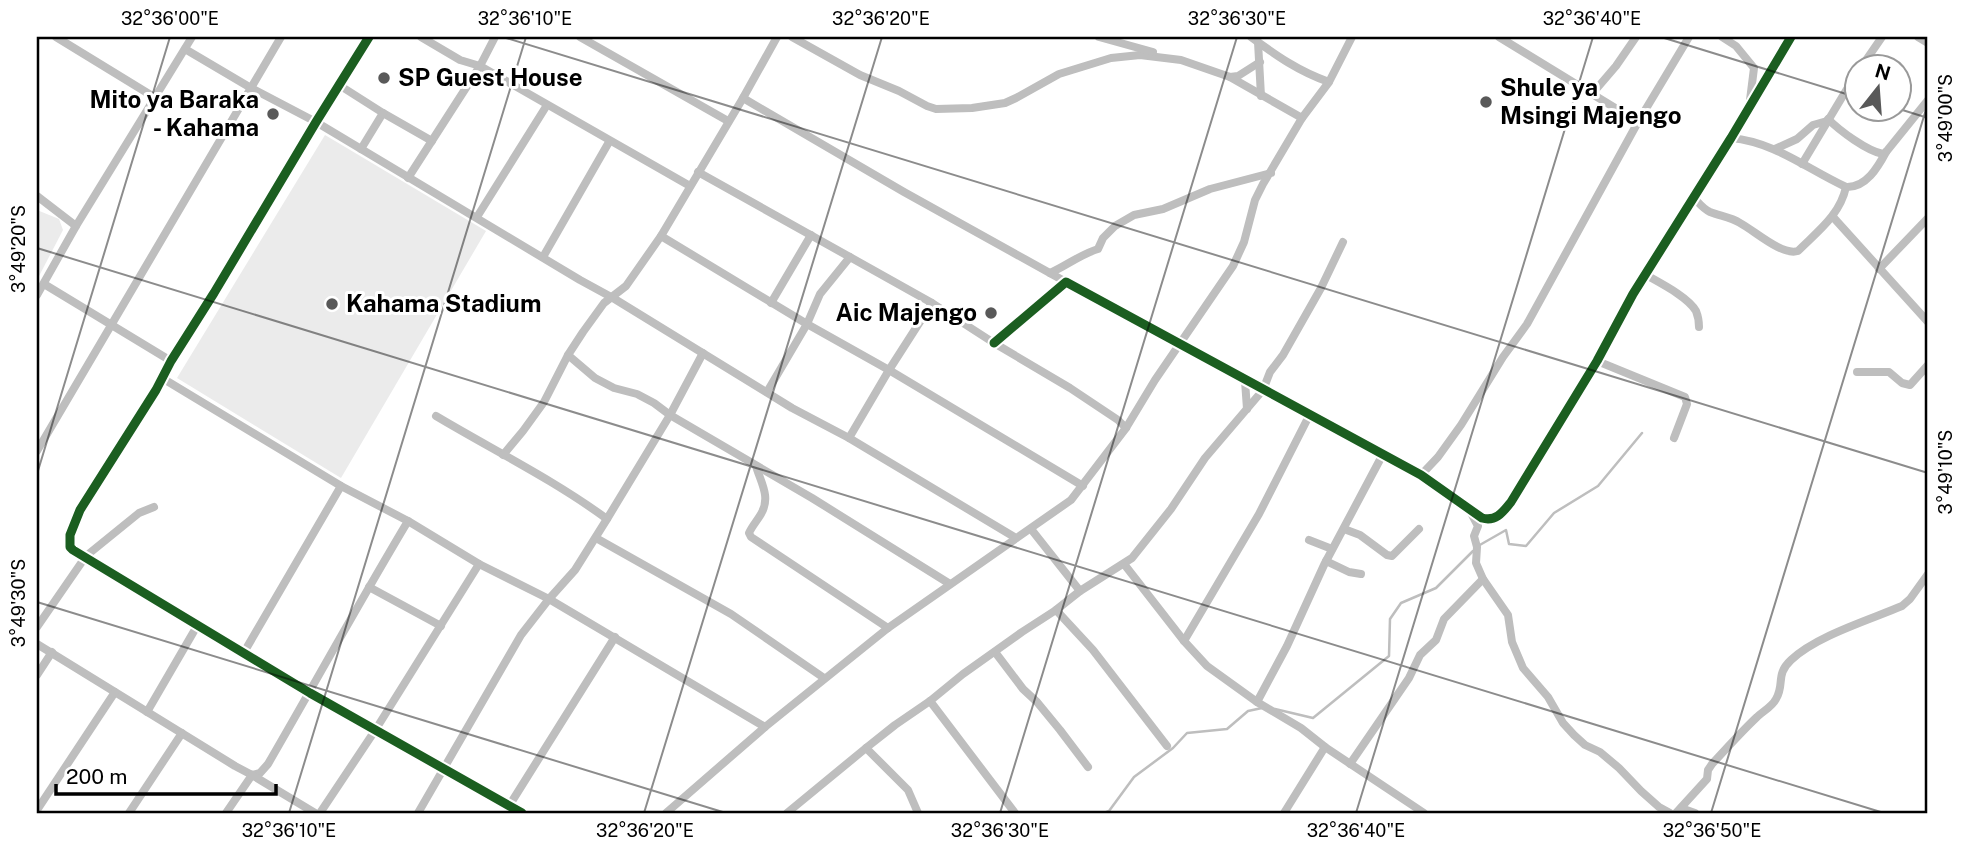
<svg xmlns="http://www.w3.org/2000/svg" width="1965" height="850" font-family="'Public Sans',sans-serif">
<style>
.grass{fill:#ebebeb}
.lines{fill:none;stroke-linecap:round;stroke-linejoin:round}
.stream{stroke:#bebebe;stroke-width:2.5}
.minor{stroke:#bebebe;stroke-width:8}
.cycleway-casing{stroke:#fff;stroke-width:13}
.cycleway{stroke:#1b5e20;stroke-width:9}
.ticks{fill:none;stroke:#000;stroke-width:2;stroke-opacity:0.45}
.poi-dot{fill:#595959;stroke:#fff;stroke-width:2.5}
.labels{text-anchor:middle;stroke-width:6;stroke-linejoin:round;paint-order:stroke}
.poi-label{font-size:24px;font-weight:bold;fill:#000;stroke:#fff;text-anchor:start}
.neatline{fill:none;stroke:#000;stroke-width:2.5}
.ticks-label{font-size:18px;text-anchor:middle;fill:#000}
</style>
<rect width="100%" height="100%" fill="#fff"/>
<g class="grass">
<path d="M325 135 486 231 341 478 177 378Z"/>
<path d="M37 210 59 219 63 230 37 280Z"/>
</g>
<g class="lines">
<g class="stream">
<path d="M1478 546 1506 530 1509 544 1526 546 1554 513 1598 486 1642 433"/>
<path d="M1275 709 1313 718 1389 656 1390 619 1401 603 1436 588 1473 551"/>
<path d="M1104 813 1109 811 1134 777 1173 748 1187 733 1227 729 1248 711 1262 708"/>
</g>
<g class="minor">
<path d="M56 37 154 97"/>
<path d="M369 37 316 122 214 293 171 361 156 390 80 510 70 535V547L73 550 310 693 522 813"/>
<path d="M421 37 460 60 480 66 690 186"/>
<path d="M580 37 728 121"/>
<path d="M792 37 860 75 899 91 927 106 936 109 972 108 1005 103 1016 98 1059 74 1111 58 1140 55 1181 60 1230 77 1238 76 1260 62"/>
<path d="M1099 37 1153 52"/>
<path d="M1251 37C1277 56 1298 71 1329 82"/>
<path d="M1499 37 1638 122"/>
<path d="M1722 37 1736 46 1754 68 1750 100"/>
<path d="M1918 37 1928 43"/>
<path d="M1258 42 1261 96"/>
<path d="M185 49 251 88 316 122 580 280 613 298 792 408 849 438 1016 538"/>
<path d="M1862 66 1882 37"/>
<path d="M1230 77 1302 118"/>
<path d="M339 85 383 113 432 141"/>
<path d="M1592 94 1616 66 1636 37"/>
<path d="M743 98 904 192 1066 282"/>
<path d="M1828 119C1840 131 1867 151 1883 154L1886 152 1928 100"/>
<path d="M1731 138C1775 142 1807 169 1846 187 1866 188 1878 167 1886 152"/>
<path d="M361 149 383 113"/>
<path d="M1775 149 1797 139 1813 125 1827 121"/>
<path d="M1802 164 1856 74"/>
<path d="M698 172 932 303 994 343 1070 388 1118 420 1126 428"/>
<path d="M408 178 480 66 495 37"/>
<path d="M37 196 76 226"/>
<path d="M1693 197C1698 202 1703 209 1710 212 1720 216 1731 217 1740 223 1755 231 1782 256 1798 251 1818 231 1840 215 1846 187"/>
<path d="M477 217 547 105"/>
<path d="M1833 217 1928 322"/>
<path d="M661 236 807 324 889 370 1083 486"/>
<path d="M543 257 609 142"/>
<path d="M1879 269 1928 218"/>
<path d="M1050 273C1066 266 1081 254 1098 249L1103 238 1115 226 1134 215 1163 209 1210 189 1271 173"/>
<path d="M1646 275C1660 283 1688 297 1696 311 1698 316 1699 322 1699 327"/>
<path d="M44 284 171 361"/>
<path d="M37 295 76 226 192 37"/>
<path d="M771 303 811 235"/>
<path d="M994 343 1066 282 1421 475 1482 518C1496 522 1503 512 1511 502L1597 361 1633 294 1731 138 1791 37"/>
<path d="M568 355 595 378 614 388 637 394 654 403 670 415 812 498 950 584"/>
<path d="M1597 361 1685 397 1687 404 1674 438"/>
<path d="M1857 372H1889L1902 383 1910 385 1928 365"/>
<path d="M162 378 341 486 408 521 479 564 549 599 765 727"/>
<path d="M1245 381 1247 409"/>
<path d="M767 392 807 324 820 294 850 257"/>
<path d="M436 416C493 450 554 480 607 519"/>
<path d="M849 438 889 370 932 303"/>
<path d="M37 451 281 37"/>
<path d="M503 455 523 431 544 402 568 355 583 332 604 303 626 286 661 236 743 98 777 37"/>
<path d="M756 466C761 483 771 497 761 514 757 521 752 526 749 533L751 537 888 628"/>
<path d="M1421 475 1438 457 1461 425 1503 357 1527 324 1638 122 1689 37"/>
<path d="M1470 511 1478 526 1474 536 1477 547 1476 563 1483 579 1508 615 1512 642 1523 668 1548 697 1563 723 1574 735 1585 745 1600 752 1619 768 1641 791 1659 807 1670 813"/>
<path d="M1031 529 1080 591"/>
<path d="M1344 529 1360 535 1387 555 1392 556 1419 529"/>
<path d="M596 538 731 614 824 678"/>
<path d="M1309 540 1332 549"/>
<path d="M1326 561 1349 572 1361 574"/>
<path d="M1124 564 1184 641 1207 666 1257 702 1301 728 1325 747 1424 813"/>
<path d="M369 587 441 626"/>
<path d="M1056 610 1093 650 1167 746"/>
<path d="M37 627 86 556 139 513 154 507"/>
<path d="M1184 641 1259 514 1310 414"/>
<path d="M37 644 235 766 252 775 260 773 268 764C315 683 360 601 408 521"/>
<path d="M995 652 1023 689 1037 702 1060 730 1088 767"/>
<path d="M243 654 341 486"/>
<path d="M37 675 52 652"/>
<path d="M930 701 1015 813"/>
<path d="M1257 702 1287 646 1324 565 1383 454"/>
<path d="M147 712 197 626"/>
<path d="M866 748 908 790 918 813"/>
<path d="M1350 764 1409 678 1420 655 1436 640 1444 619 1483 579"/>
<path d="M509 806 615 637"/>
<path d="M1681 808 1695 813"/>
<path d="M37 810 115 692"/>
<path d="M129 813 182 733"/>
<path d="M226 813 252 775 315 813"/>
<path d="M320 813 376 729 479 564"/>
<path d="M418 813 521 635 549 599 575 570 607 519 670 415 703 353"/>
<path d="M666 813 765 727 888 628 1071 500 1126 428 1155 380 1233 266 1244 242 1255 200 1263 184 1302 118 1329 82 1352 37"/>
<path d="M787 813 866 748 895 725 930 701 963 674 1022 632 1056 610 1080 591 1132 558 1171 509 1205 458 1263 390 1270 372 1283 355 1321 288 1343 242"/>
<path d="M1284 813 1325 747"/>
<path d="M1676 813 1707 779 1708 770 1712 764C1727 748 1741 732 1757 717 1763 711 1772 707 1776 699 1785 684 1775 675 1791 660 1816 636 1869 620 1902 606L1910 599 1928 574"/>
</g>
<defs>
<g id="cycleway">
<path d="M369 37 316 122 214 293 171 361 156 390 80 510 70 535V547L73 550 310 693 522 813"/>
<path d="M994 343 1066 282 1421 475 1482 518C1496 522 1503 512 1511 502L1597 361 1633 294 1731 138 1791 37"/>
</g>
</defs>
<use href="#cycleway" class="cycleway-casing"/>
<use href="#cycleway" class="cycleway"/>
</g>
<path class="ticks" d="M503 37 1928 473M1661 37 1856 97M1896 108 1928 118M37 248 1884 813M37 474 170 37M37 602 726 813M289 813 526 37M644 813 882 37M1000 813 1237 37M1356 813 1593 37M1711 813 1928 103"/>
<g class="poi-dot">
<circle cx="384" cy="78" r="7"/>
<circle cx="1486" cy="102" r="7"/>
<circle cx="273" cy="114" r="7"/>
<circle cx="332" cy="304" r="7"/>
<circle cx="991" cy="313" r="7"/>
</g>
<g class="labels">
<g class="poi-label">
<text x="398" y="86">SP Guest House</text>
<text x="1500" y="96">Shule ya<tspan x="1500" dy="28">Msingi Majengo</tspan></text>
<text x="259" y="108" text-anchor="end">Mito ya Baraka<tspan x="259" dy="28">- Kahama</tspan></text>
<text x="346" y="312">Kahama Stadium</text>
<text x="977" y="321" text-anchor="end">Aic Majengo</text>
</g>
</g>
<rect width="1965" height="850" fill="none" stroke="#ffffff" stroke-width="77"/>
<g transform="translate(1878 88) rotate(17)"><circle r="33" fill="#ffffff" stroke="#999999" stroke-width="2"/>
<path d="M0-5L12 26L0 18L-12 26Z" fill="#595959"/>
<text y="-10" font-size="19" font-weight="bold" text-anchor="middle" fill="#000000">N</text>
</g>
<path d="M56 784v10h220v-10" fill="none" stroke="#000000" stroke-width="3.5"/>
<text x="66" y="784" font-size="21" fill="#000000" stroke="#ffffff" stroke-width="5" paint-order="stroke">200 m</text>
<rect x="38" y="38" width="1888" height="774" class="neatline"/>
<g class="ticks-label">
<text x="170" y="25">32°36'00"E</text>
<text x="525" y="25">32°36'10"E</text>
<text x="881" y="25">32°36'20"E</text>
<text x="1237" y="25">32°36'30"E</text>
<text x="1592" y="25">32°36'40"E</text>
<text transform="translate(1946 118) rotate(-90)" y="6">3°49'00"S</text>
<text transform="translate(19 249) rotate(-90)" y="6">3°49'20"S</text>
<text transform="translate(1946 472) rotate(-90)" y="6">3°49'10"S</text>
<text transform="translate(19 603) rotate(-90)" y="6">3°49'30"S</text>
<text x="289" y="837">32°36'10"E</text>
<text x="645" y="837">32°36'20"E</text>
<text x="1000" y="837">32°36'30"E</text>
<text x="1356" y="837">32°36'40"E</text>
<text x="1712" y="837">32°36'50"E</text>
</g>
</svg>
